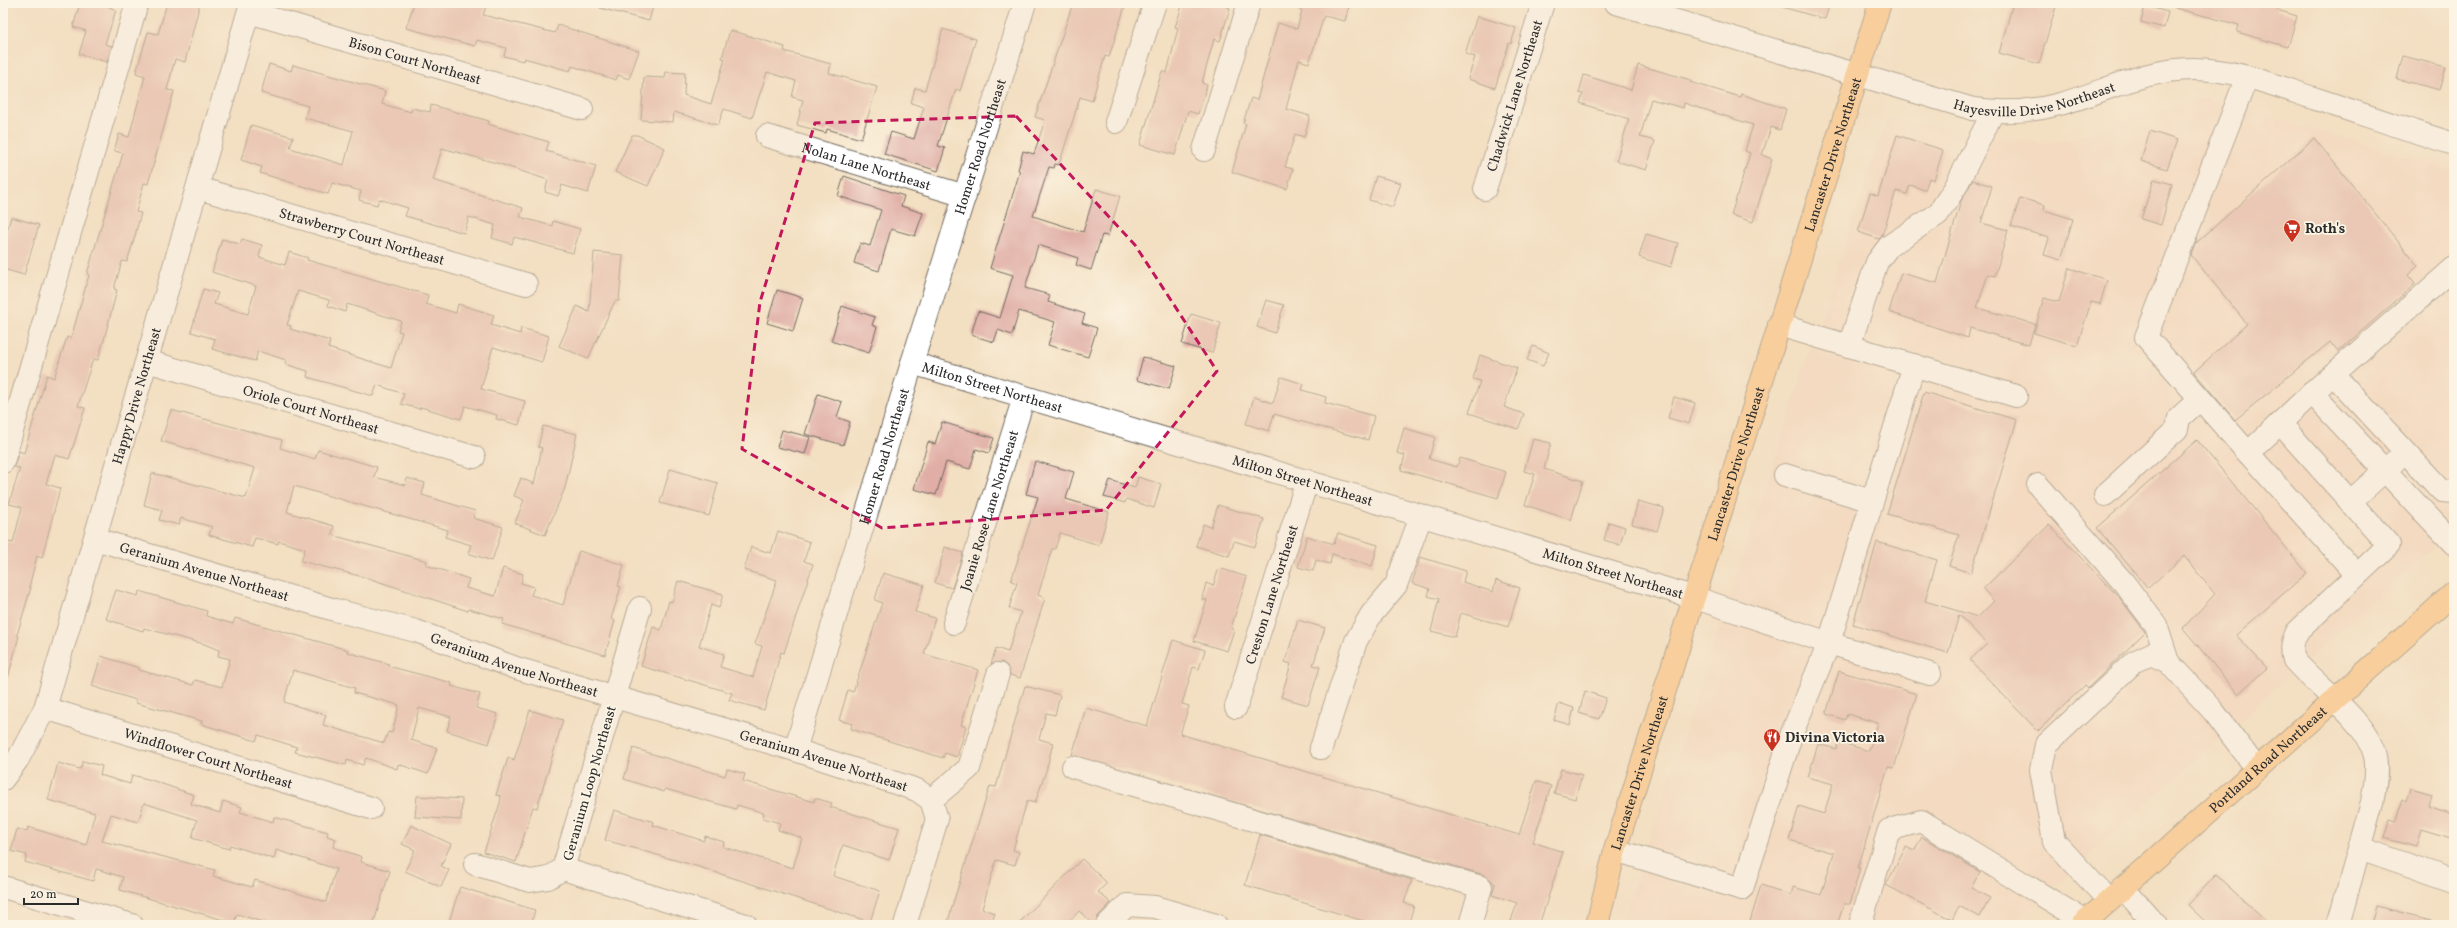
<svg xmlns="http://www.w3.org/2000/svg" width="2457" height="928" font-family="Vollkorn,serif">
<style>
.built{fill:#f3d4be}
.building{fill:#e0aea6;fill-rule:evenodd}
.lines{fill:none;stroke-linecap:round;stroke-linejoin:round}
.minor-casing{stroke:#716a60;stroke-width:24}
.major-casing{stroke:#716a60;stroke-width:24}
.minor{stroke:#fff;stroke-width:22}
.major{stroke:#febb71;stroke-width:22}
.marked{fill:none;stroke:#c2185b;stroke-width:3;stroke-dasharray:8 5;stroke-linejoin:round}
.labels{text-anchor:middle;stroke-width:3.5;stroke-linejoin:round;paint-order:stroke}
.street-label{font-size:14px;fill:#2b2b2b;stroke:#fcf5e5}
.poi-label{font-size:14px;font-weight:bold;fill:#2b2b2b;stroke:#fcf5e5;text-anchor:start}
</style>
<rect width="100%" height="100%" fill="#fcf5e5"/>
<filter id="ink" filterUnits="userSpaceOnUse"><feTurbulence type="fractalNoise" baseFrequency=".025" numOctaves="2"/><feDisplacementMap in="SourceGraphic" scale="8" xChannelSelector="R" yChannelSelector="G"/><feConvolveMatrix kernelMatrix="1 2 1 2 8 2 1 2 1" color-interpolation-filters="sRGB"/></filter>
<filter id="wash" filterUnits="userSpaceOnUse"><feTurbulence type="fractalNoise" baseFrequency=".012" numOctaves="4" result="noise"/><feDisplacementMap in="SourceGraphic" scale="16" xChannelSelector="R" yChannelSelector="G"/><feGaussianBlur stdDeviation="0.9" result="paint"/><feColorMatrix in="noise" values="0 0 0 0 0 0 0 0 0 0 0 0 0 0 0 0 0 1.4 0 .05"/><feComposite in="paint" operator="in"/></filter>
<g filter="url(#wash)">
<rect width="100%" height="100%" fill="#f3dfc1"/>
<path class="built" d="M2205 98 2454 170V528L2012 925H1621L1887 118 2046 145Z"/>
<g id="blocks">
<g class="building">
<path d="M80 3H110L109 7 116 10 105 44 112 46 107 62 79 54 86 31 73 27Z"/>
<path d="M167 3H200L185 62 175 59 167 90 174 91 148 184 144 183 136 212 141 213 133 243 127 262 122 261 114 289 117 290 104 340 98 360 93 359 78 406 85 408 79 428 69 459 55 455 46 484 60 488 42 558 37 556 29 587H31L17 635 19 636 8 678H3V541L13 543 22 507 9 504 20 468 14 467 19 451 24 453 47 375 54 378 67 337 71 338 89 275 87 274 123 153 114 151 119 134 129 137 145 76 136 73 148 32 158 34Z"/>
<path d="M414 3H487L483 15 555 33 558 25 639 51 629 79 618 75 616 80 572 66 570 71 524 58 523 61 504 56 506 48 477 40 475 46 406 28Z"/>
<path d="M600 3H654L649 21 600 8Z"/>
<path d="M1073 3H1126L1109 57 1105 56 1092 101 1080 97 1059 165 1055 164 1054 168 1049 167 1033 216 1083 232 1096 189 1120 196 1108 236 1102 235 1091 270 1076 265 1078 258 1038 245 1025 288 1050 295 1048 302 1085 314 1082 323 1097 328 1088 357 1048 345 1055 322 1019 311 1012 335 998 330 994 342 971 335 978 311 1000 318 1013 275 990 268 1020 171 1018 170 1023 151 1034 154 1045 120 1035 117Z"/>
<path d="M1183 3H1216L1230 8 1220 41 1214 39 1202 83 1207 85 1198 114 1188 111 1175 155 1140 145 1162 71 1167 73 1178 28 1175 27Z"/>
<path d="M1295 3H1350L1345 21 1324 16 1309 63 1299 60 1286 109 1310 116 1304 137 1295 134 1285 167 1293 169 1287 189 1232 172 1246 124 1243 123 1251 98 1257 100 1278 23 1297 29 1302 10 1295 8Z"/>
<path d="M1783 3H1830L1825 19 1782 7Z"/>
<path d="M2013 3H2057L2039 64 1999 53Z"/>
<path d="M2175 3H2279L2277 10 2297 16 2288 47 2237 32 2239 25 2175 8Z"/>
<path d="M2145 6 2168 12 2164 28 2141 22Z"/>
<path d="M1477 16 1516 28 1511 44 1509 43 1495 88 1468 79 1475 57 1465 54Z"/>
<path d="M943 29 976 39 960 91 956 89 938 146 945 148 938 171 884 154 891 132 914 139 924 107 911 103 915 88 925 90Z"/>
<path d="M730 30 785 47 784 51 831 64 829 73 877 87 861 139 827 129 826 133 797 125 803 100 792 97 796 81 767 72 752 118 724 109 718 125 674 112 673 122 641 120 644 77 665 78 666 72 685 73 684 95 711 104 725 59 722 58Z"/>
<path d="M2403 56 2446 67 2440 90 2397 79Z"/>
<path d="M269 64 291 71 293 65 385 91 382 104 411 112 412 108 430 112 431 105 489 121 488 124 549 142 546 151 596 166 588 193 562 185 558 196 545 192 548 180 500 164 442 148 433 180 523 208 520 217 552 226 553 221 580 229 573 253 514 237 512 244 492 238 495 225 469 217 464 233 405 216 408 208 379 199 377 205 359 200 361 191 332 183 328 194 260 173 262 167 241 160 251 125 293 137 290 148 344 165 353 131 305 118 308 106 261 93Z"/>
<path d="M1638 65 1691 80 1690 82 1740 97 1741 94 1786 109 1780 130 1771 127 1762 155 1772 159 1753 222 1731 215 1750 153 1745 151 1753 125 1684 103 1683 108 1651 99 1640 137 1655 141 1646 170 1616 161 1629 119 1580 103 1583 94 1579 93 1584 75 1631 90Z"/>
<path d="M2150 131 2177 140 2167 169 2141 161Z"/>
<path d="M632 135H637L665 148 648 186 615 172Z"/>
<path d="M1897 135 1943 150 1934 180 1929 178 1925 190 1910 185 1907 194 1896 191 1882 236 1879 239 1858 232 1870 193 1878 196Z"/>
<path d="M2314 138 2418 266 2408 275 2415 284 2338 352 2330 342 2235 420 2194 372 2247 324 2191 255 2195 244Z"/>
<path d="M844 176 904 196 901 206 923 213 915 236 891 229 879 271 854 263 860 243 870 246 881 210 838 196Z"/>
<path d="M1376 176 1401 183 1393 207 1369 200Z"/>
<path d="M2154 179 2172 184 2161 225 2141 219Z"/>
<path d="M1973 180 1992 186 1981 223 2008 230 1995 276 1988 274 1977 308 2035 324 2029 345 1970 328 1968 338 1889 312 1901 273 1937 283 1961 201Z"/>
<path d="M2020 198 2045 205 2044 210 2073 219 2061 260 2044 255 2049 238 2011 226Z"/>
<path d="M11 217 39 225 24 275 3 269V244Z"/>
<path d="M1646 234 1678 243 1671 267 1639 257Z"/>
<path d="M222 239 240 244 242 239 262 245 259 257 285 265 289 252 308 258 307 260 428 295 426 304 456 313 458 304 494 315 491 325 520 334 521 328 549 336 542 362 493 347 481 389 525 401 519 425 496 419 497 415 465 406 461 419 421 407 420 409 401 404 404 394 377 385 373 396 307 377 308 371 285 364 286 360 258 351 255 361 212 349 215 339 191 332 203 289 218 293 214 304 248 314 256 286 212 272ZM298 291 329 300 328 306 345 312 347 304 401 321 398 331 402 332 391 368 328 348 330 341 290 329 291 326 287 325Z"/>
<path d="M594 252 623 255 619 301H615L588 359 559 346 577 306 589 312Z"/>
<path d="M2069 268 2107 280 2100 304 2091 302 2077 346 2034 333 2044 298 2059 302Z"/>
<path d="M777 290 803 298 793 331 767 323Z"/>
<path d="M1266 300 1284 305 1275 333 1257 327Z"/>
<path d="M842 306 875 317 872 325 877 327 869 353 831 341Z"/>
<path d="M1191 314 1221 323 1212 353 1182 344Z"/>
<path d="M1533 346 1549 353 1543 366 1527 360Z"/>
<path d="M1480 355 1517 368 1504 407 1524 414 1518 429 1469 413 1480 381 1473 379Z"/>
<path d="M1143 357 1176 366 1169 389 1137 380Z"/>
<path d="M1281 377 1304 384 1302 390 1326 397 1325 403 1374 416 1368 440 1274 414 1269 431 1246 424 1254 397 1273 403Z"/>
<path d="M1924 392 2017 420 1971 573 1949 566 1959 535 1887 514Z"/>
<path d="M818 394 842 402 837 417 850 422 843 445 805 434Z"/>
<path d="M1674 397 1695 403 1689 424 1668 418Z"/>
<path d="M171 410 282 440 280 448 315 459 318 450 377 467 374 477 405 485 407 478 425 483 422 495 475 511 473 518 503 527 492 561 468 553 471 545 445 537 448 530 294 486 287 512 334 526 332 535 427 561 426 565 469 579 466 588 495 596 503 568 523 574 521 583 534 587 531 595 563 605 579 551 624 565 618 586 621 587 611 619 615 621 605 655 502 624 504 619 469 609 468 611 371 579 301 561 305 549 279 541 278 544 255 538 252 547 209 535 212 527 181 518 179 525 159 520 162 510 144 505 152 473 246 498 255 468 161 441Z"/>
<path d="M942 422 994 438 989 453 976 449 970 469 946 462 936 495 914 489 928 442 935 444Z"/>
<path d="M543 426 577 434 565 488 545 535 515 523 524 500 514 496 521 478 534 484 542 448 538 447Z"/>
<path d="M1404 428 1435 437 1429 459 1457 467 1460 458 1506 472 1498 498 1401 470 1405 455 1397 453Z"/>
<path d="M782 430 810 437 805 454 777 447Z"/>
<path d="M1533 439 1551 443 1544 469 1583 481 1571 520 1525 505 1535 474 1524 471Z"/>
<path d="M2197 440 2307 573 2236 635 2267 668 2238 694 2183 628 2215 594 2184 556 2148 588 2097 528Z"/>
<path d="M1035 461 1074 472 1066 499 1109 512 1099 545 1060 533 1055 549H1052L1038 595 1045 598 1020 678 1010 675 1007 666 1002 662 991 664 996 648 1008 652 1021 612 1009 608 1017 583 1011 581 1038 497 1026 494Z"/>
<path d="M670 469 718 483 709 516 660 503Z"/>
<path d="M1138 477 1161 484 1154 508 1126 499 1125 503 1104 497 1110 480 1135 488Z"/>
<path d="M1638 501 1664 508 1657 531 1632 524Z"/>
<path d="M1218 505 1264 519 1255 547 1234 541 1229 556 1196 546 1203 524 1211 527Z"/>
<path d="M1609 522 1625 527 1620 545 1604 540Z"/>
<path d="M2049 525 2120 598 2145 632 2088 688 2085 685 2038 731 1970 660 1987 644 1959 615 1948 653 1853 624 1877 542 1937 560 1925 601 1978 617 1994 601 1983 589Z"/>
<path d="M778 531 810 542 804 561 813 564 784 653 781 652 764 710 729 700 732 693 641 666 653 627 661 630 669 601 672 602 678 581 723 594 719 608 711 605 699 646 724 654 720 667 753 677 762 646 755 644 777 580 744 570 751 547 771 553Z"/>
<path d="M1338 533 1378 545 1372 566 1332 554 1330 564 1316 560 1313 571 1298 567 1307 536 1334 544Z"/>
<path d="M945 547 963 553 952 588 935 583Z"/>
<path d="M1420 557 1466 571 1463 582 1493 592 1496 580 1520 588 1508 627 1461 613 1455 637 1431 631 1439 599 1428 596 1430 589 1412 583Z"/>
<path d="M1219 568 1247 577 1231 628 1234 630 1227 651 1194 641 1207 600 1202 599 1206 583 1213 586Z"/>
<path d="M883 573 924 585 915 612 935 618 924 654 978 670 961 725 966 727 957 757 945 753 943 758 851 729 852 724 839 720 848 690 853 692 882 603 875 600Z"/>
<path d="M116 590 138 596 139 591 207 611 206 616 233 624 235 618 348 650 347 652 389 664 388 666 452 683 451 686 480 694 476 708 498 714 489 744 447 731 451 717 419 708 411 740 437 748 428 774 398 764 397 769 366 758 363 765 347 760 346 765 295 752 297 747 258 735 256 741 237 735 201 724 202 721 136 703V700L92 686 101 656 139 668V670L193 685 195 680 222 687 230 659 218 656 219 650 204 644 144 628 143 631 106 619ZM293 670 355 688 354 693 399 705 392 733 388 732 384 743 323 725 326 715 284 702Z"/>
<path d="M1298 620 1325 628 1313 665 1320 667 1308 705 1281 697 1291 664 1285 662Z"/>
<path d="M1173 640 1205 650 1199 669 1193 667 1182 704 1189 706 1180 734 1519 835 1536 781 1551 786 1533 842 1563 852 1539 925H1525L1511 921 1517 903 1492 895 1495 884 1485 875 1072 755 1086 708 1147 726Z"/>
<path d="M1839 671 1917 694 1894 768 1888 767 1858 868H1860L1850 904H1844L1837 925H1749L1761 885 1791 895 1793 887 1821 895 1834 853 1789 840 1799 806 1824 814 1833 784 1808 777 1818 744 1836 749 1838 742 1869 751 1878 723 1847 714 1845 720 1826 714Z"/>
<path d="M1025 686 1060 695 1055 715 1046 713 1039 739 1053 743 1046 771 1035 803 1027 801 1013 850 1019 852 1015 865 996 860 982 909 995 913 991 925H956L948 922 954 900 990 786 996 787Z"/>
<path d="M1585 691 1606 698 1599 719 1579 713Z"/>
<path d="M1559 703 1574 708 1570 725 1554 720Z"/>
<path d="M530 710 563 720 537 808 533 807 516 862 484 852 500 803 501 796 496 795 508 758 514 760Z"/>
<path d="M633 748 725 776 727 769 745 774 743 781 814 802 815 798 832 803 830 807 899 828 889 860 843 845 841 849 833 876 880 891 870 922 696 866 605 840 614 810 654 822 653 825 704 841 705 836 724 842 723 847 793 868 802 838 778 830 780 823 763 818 764 813 737 805 736 809 665 789 664 792 624 779Z"/>
<path d="M83 761 102 766 100 775 130 784 132 775 151 780 194 795 191 804 220 813 223 801 242 807 240 812 273 822 274 817 328 832 327 836 336 839 333 847 362 857 361 862 390 871 373 925H272L237 914 234 923 120 890 123 877 96 869 93 881 25 862 27 855 11 851 17 829 27 832 28 827 86 845 95 813 48 800 58 763 80 769ZM144 803 197 820 192 838 229 849 230 845 274 859 276 850 336 869 326 902 255 880 252 887 213 876 215 870 102 841 111 814 138 822Z"/>
<path d="M1561 769 1582 775 1575 799 1554 793Z"/>
<path d="M2411 788 2432 794 2429 806 2454 815V839L2421 829 2416 847 2384 838 2390 819 2396 821 2402 800 2407 802Z"/>
<path d="M417 796 462 799 461 820 415 817Z"/>
<path d="M411 825 451 844 441 866 449 870 441 887 405 871 415 850 402 844Z"/>
<path d="M1260 835 1412 880 1404 903 1414 906 1408 925H1377L1245 885Z"/>
<path d="M1922 837 1980 872 1971 888 1990 898 1980 917 1959 906 1952 920 1886 885 1906 847 1914 851Z"/>
<path d="M1082 859 1107 883 1098 892 1111 903 1098 916 1095 925 1079 911 1066 925H1017Z"/>
<path d="M2216 875 2270 925H2209L2188 905Z"/>
<path d="M460 887 535 910 531 925H448Z"/>
<path d="M2376 906 2431 920V925H2371Z"/>
</g>
</g>
</g>
<g filter="url(#ink)">
<use href="#blocks" fill-opacity="0" stroke="#716a60" stroke-width="1"/>
<g class="lines">
<defs>
<g id="minor">
<path id="s1" d="M1616 3 1973 109C2003 113 2031 112 2060 104 2105 92 2145 69 2193 69 2235 69 2277 86 2316 99 2362 114 2408 130 2454 144"/>
<path id="s2" d="M249 12 582 109"/>
<path d="M2247 77 2146 337 2248 453 2312 393"/>
<path d="M1116 122 1155 3"/>
<path id="s3" d="M767 136 965 196"/>
<path d="M1204 150 1249 3"/>
<path id="s4" d="M198 188 526 284"/>
<path id="s5" d="M1485 189 1543 3"/>
<path d="M2454 268 2312 393 2454 544"/>
<path d="M1779 325 2016 396"/>
<path d="M1849 346 1877 262 1889 246 1938 214 1955 188 1993 112"/>
<path id="s6" d="M147 361 474 457"/>
<path id="s7" d="M912 363 1693 597 1829 643 1930 674"/>
<path d="M2333 374 2442 491 2454 492"/>
<path d="M2280 423 2389 545 2297 632C2292 642 2291 649 2294 660 2318 688 2367 721 2375 756 2378 770 2375 787 2372 802L2338 925"/>
<path d="M2248 453 2357 575"/>
<path d="M3 462 137 3"/>
<path d="M1785 475 1872 501"/>
<path d="M2038 485 2124 583 2156 625 2168 662"/>
<path d="M2105 495 2177 429 2179 418 2200 399"/>
<path d="M2350 502 2395 461"/>
<path id="s8" d="M95 539 335 610 416 631 516 668 795 750 917 790 931 800 937 819 905 925"/>
<path d="M640 608 563 869 746 925"/>
<path id="s9" d="M954 623 1024 397"/>
<path id="s10" d="M1236 707 1307 481"/>
<path id="s11" d="M45 708 371 808"/>
<path d="M1321 748 1356 641 1371 615 1396 585 1421 516"/>
<path id="s12" d="M795 750 912 363 1025 3"/>
<path d="M1073 767 1481 887 1470 925"/>
<path id="s13" d="M3 779 18 759 45 708 251 3"/>
<path d="M931 800 969 768 998 674"/>
<path d="M2360 848 2454 881"/>
<path d="M1615 850 1742 889 1792 733 1829 643 1914 365"/>
<path d="M475 864 530 881 548 878 563 869"/>
<path d="M3 887 132 925"/>
<path d="M2123 888 2156 925"/>
<path d="M2109 901 2054 841 2041 770 2046 745 2134 662 2151 654 2168 662 2214 712 2257 769"/>
<path d="M1107 925 1127 905 1155 907 1216 925"/>
<path d="M1860 925 1889 830 1921 821 2086 922"/>
</g>
<g id="major">
<path id="s14" d="M1597 925 1615 850 1880 3"/>
<path id="s15" d="M2082 925 2454 593"/>
</g>
</defs>
<use href="#minor" class="minor-casing"/>
<use href="#major" class="major-casing"/>
<use href="#minor" class="minor"/>
<use href="#major" class="major"/>
</g>
</g>
<path d="M0 0H2457V928H0ZM1016 116 1135 245 1217 371 1106 510 882 528 742 449 760 302 815 123Z" fill="#f3dfc1" fill-opacity=".55" fill-rule="evenodd"/>
<path class="marked" d="M1016 116 1135 245 1217 371 1106 510 882 528 742 449 760 302 815 123Z"/>
<defs>
<symbol id="supermarket-pin" viewBox="-11 -11 22 30"><path d="M0 17L-7.5 6A9.5 9.5 0 1 1 7.5 6Z" fill="#c8321e" stroke="#fcf5e5"/><path d="M-6-5.5h2.5l.6 2H6L4.5 2H-2.5L-4.4-4H-6ZM-1.5 3.2a1.3 1.3 0 1 0 .1 0ZM3 3.2a1.3 1.3 0 1 0 .1 0Z" fill="#fff"/></symbol>
<symbol id="restaurant-pin" viewBox="-11 -11 22 30"><path d="M0 17L-7.5 6A9.5 9.5 0 1 1 7.5 6Z" fill="#c8321e" stroke="#fcf5e5"/><path d="M-5-6h1v4h1v-4h1v4h1v-4h1v5L-1.5 .5V6h-2V.5L-5-1ZM5-6V6H3V1.5H1.5Q1.5-4 5-6Z" fill="#fff"/></symbol>
</defs>
<g fill-rule="evenodd">
<use href="#supermarket-pin" x="2282" y="218" width="20" height="27"/>
<use href="#restaurant-pin" x="1762" y="727" width="20" height="27"/>
</g>
<g class="labels">
<g class="street-label">
<text dy="5" stroke="none"><textPath href="#s2" startOffset="173">Bison Court Northeast</textPath></text>
<text dy="5" stroke="none"><textPath href="#s1" startOffset="435">Hayesville Drive Northeast</textPath></text>
<text dy="5" stroke="none"><textPath href="#s5" startOffset="98">Chadwick Lane Northeast</textPath></text>
<text dy="5" stroke="none"><textPath href="#s12" startOffset="631">Homer Road Northeast</textPath></text>
<text dy="5" stroke="none"><textPath href="#s14" startOffset="806">Lancaster Drive Northeast</textPath></text>
<text dy="5" stroke="none"><textPath href="#s3" startOffset="104">Nolan Lane Northeast</textPath></text>
<text dy="5" stroke="none"><textPath href="#s4" startOffset="171">Strawberry Court Northeast</textPath></text>
<text dy="5" stroke="none"><textPath href="#s7" startOffset="84">Milton Street Northeast</textPath></text>
<text dy="5" stroke="none"><textPath href="#s13" startOffset="408">Happy Drive Northeast</textPath></text>
<text dy="5" stroke="none"><textPath href="#s6" startOffset="171">Oriole Court Northeast</textPath></text>
<text dy="5" stroke="none"><textPath href="#s12" startOffset="307">Homer Road Northeast</textPath></text>
<text dy="5" stroke="none"><textPath href="#s14" startOffset="482">Lancaster Drive Northeast</textPath></text>
<text dy="5" stroke="none"><textPath href="#s7" startOffset="408">Milton Street Northeast</textPath></text>
<text dy="5" stroke="none"><textPath href="#s9" startOffset="118">Joanie Rose Lane Northeast</textPath></text>
<text dy="5" stroke="none"><textPath href="#s8" startOffset="114">Geranium Avenue Northeast</textPath></text>
<text dy="5" stroke="none"><textPath href="#s7" startOffset="732">Milton Street Northeast</textPath></text>
<text dy="5" stroke="none"><textPath href="#s10" startOffset="118">Creston Lane Northeast</textPath></text>
<text dy="5" stroke="none"><textPath href="#s8" startOffset="438">Geranium Avenue Northeast</textPath></text>
<text dy="5" stroke="none"><textPath href="#s11" startOffset="171">Windflower Court Northeast</textPath></text>
<text dy="5" stroke="none"><textPath href="#s15" startOffset="249">Portland Road Northeast</textPath></text>
<text dy="5" stroke="none"><textPath href="#s8" startOffset="762">Geranium Avenue Northeast</textPath></text>
<text dy="5" stroke="none"><textPath href="#s14" startOffset="158">Lancaster Drive Northeast</textPath></text>
<text transform="translate(589 783) rotate(-74)" y="5">Geranium Loop Northeast</text>
</g>
<g class="poi-label">
<text x="2305" y="233">Roth's</text>
<text x="1785" y="742">Divina Victoria</text>
</g>
</g>
<rect width="2457" height="928" fill="none" stroke="#fcf5e5" stroke-width="16"/>
<path d="M24 898v6h54v-6" fill="none" stroke="#2b2b2b" stroke-width="2"/>
<text x="30" y="898" font-size="12" fill="#2b2b2b" stroke="#fcf5e5" stroke-width="3" paint-order="stroke">20 m</text>
</svg>
